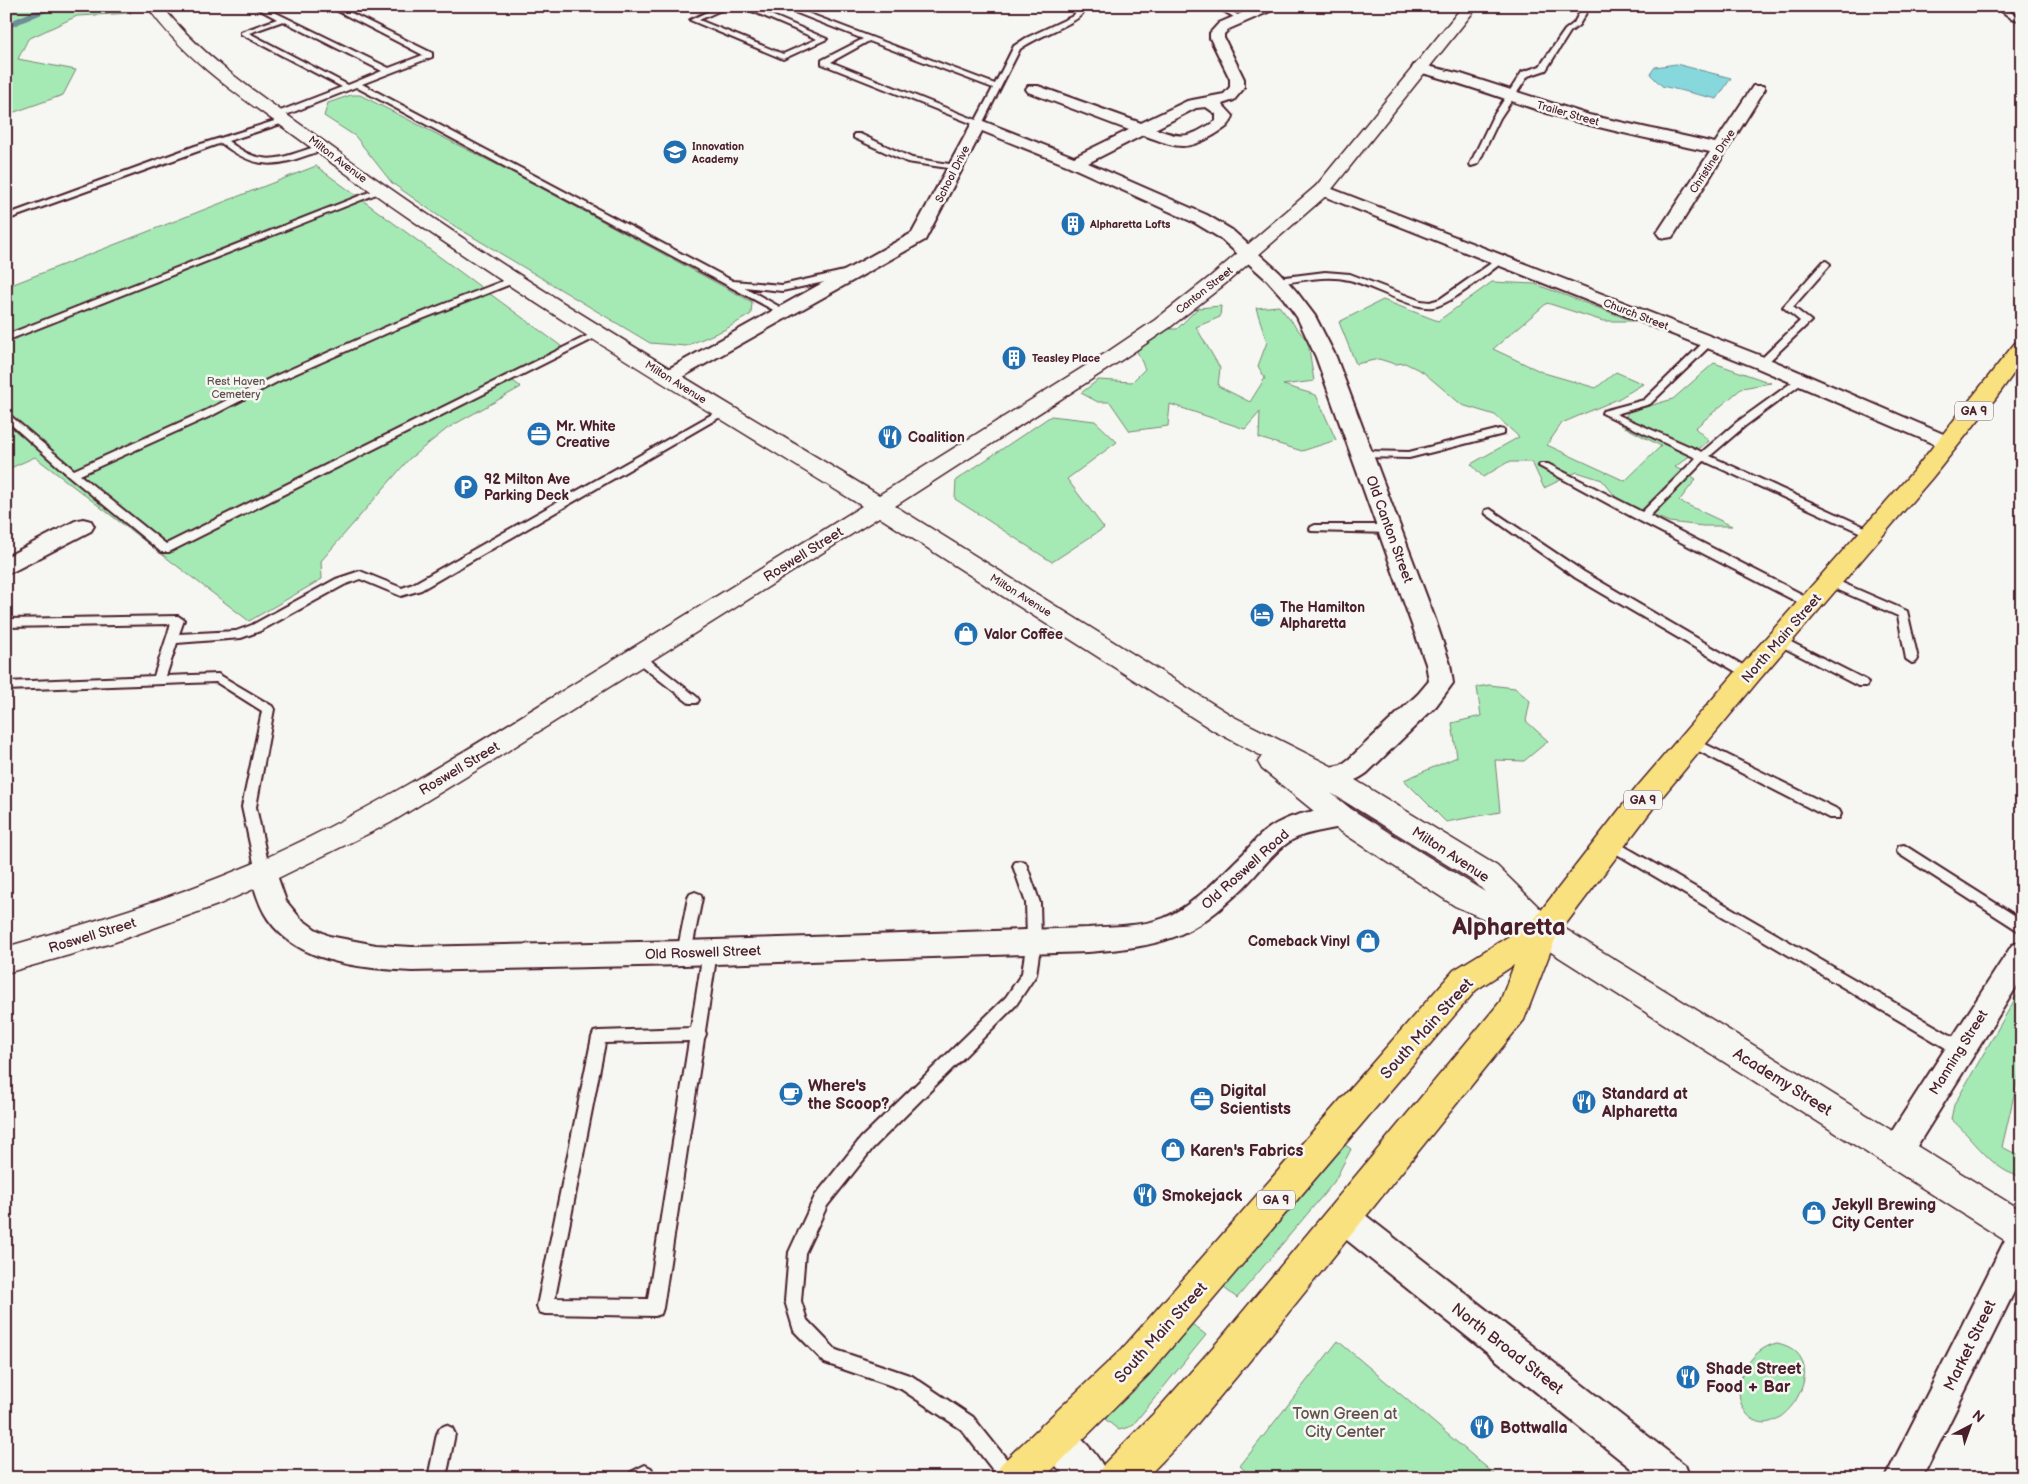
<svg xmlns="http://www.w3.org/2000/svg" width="2028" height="1484" font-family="'Balsamiq Sans',sans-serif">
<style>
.green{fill:#a5eab5;stroke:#788470}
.water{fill:#86d8dc;stroke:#6e8e95}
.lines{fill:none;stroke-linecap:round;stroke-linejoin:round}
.stream{stroke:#6e8e95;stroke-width:6}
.lane-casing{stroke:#4a1f2b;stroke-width:4}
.street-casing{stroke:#4a1f2b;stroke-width:4}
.secondary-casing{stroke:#4a1f2b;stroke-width:3}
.primary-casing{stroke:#4a1f2b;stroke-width:3}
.lane{fill:#f6f6f2;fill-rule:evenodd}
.street{fill:#f6f6f2;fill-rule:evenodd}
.secondary{fill:#f6f6f2;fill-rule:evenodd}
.primary{fill:#fae180;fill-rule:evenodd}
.labels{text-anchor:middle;stroke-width:5;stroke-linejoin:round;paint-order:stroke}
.far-street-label{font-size:11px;fill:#4a1f2b;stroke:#f6f6f2}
.far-poi-label{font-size:11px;font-weight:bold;fill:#4a1f2b;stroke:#f6f6f2;text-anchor:start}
.far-park-label{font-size:11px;fill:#61524e;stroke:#f6f6f2}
.shield{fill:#f6f6f2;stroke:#7e6067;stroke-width:1}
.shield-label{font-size:12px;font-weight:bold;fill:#4a1f2b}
.poi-label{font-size:14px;font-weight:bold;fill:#4a1f2b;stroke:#f6f6f2;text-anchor:start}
.street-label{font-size:14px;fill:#4a1f2b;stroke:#f6f6f2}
.near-street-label{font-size:16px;fill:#4a1f2b;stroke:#f6f6f2}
.near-poi-label{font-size:16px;font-weight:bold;fill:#4a1f2b;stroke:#f6f6f2;text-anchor:start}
.near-park-label{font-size:16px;fill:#61524e;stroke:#f6f6f2}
.town-label{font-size:24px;font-weight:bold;fill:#4a1f2b;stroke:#f6f6f2}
</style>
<rect width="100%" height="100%" fill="#f6f6f2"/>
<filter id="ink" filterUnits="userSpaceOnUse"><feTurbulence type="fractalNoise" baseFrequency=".02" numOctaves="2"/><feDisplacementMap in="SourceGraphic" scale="10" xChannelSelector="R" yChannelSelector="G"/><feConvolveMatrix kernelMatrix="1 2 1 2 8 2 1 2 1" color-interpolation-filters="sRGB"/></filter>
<g filter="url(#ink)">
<g class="green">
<path d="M6 6H128L131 13 77 16 28 39 18 59 76 70 63 95 6 115Z"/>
<path d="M351 95H360L519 176 752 302 751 314 726 329 686 346 650 343 443 219 392 183 355 136 324 116 328 103Z"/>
<path d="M316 166 565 349 509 378 521 387 448 428 409 459 321 561 322 579 249 621 35 457 6 470V287Z"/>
<path d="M1492 282 1535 284 1633 321H1603L1547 303 1493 349 1544 373 1596 388 1616 372 1643 384 1618 399 1562 423 1547 445 1625 481 1661 446 1621 425 1628 412 1673 399 1714 363 1771 383 1742 388 1695 428 1709 441 1675 467 1696 479 1679 501 1732 526H1703L1669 522 1619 501 1602 480 1577 472 1544 488 1532 462H1508L1483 477 1471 464 1519 437 1495 415 1462 405 1423 372 1405 363 1395 364 1379 359 1356 364 1339 322 1383 300 1438 321Z"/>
<path d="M1221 306 1220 317 1196 327 1220 368 1218 386 1250 402 1265 378 1258 366 1267 342 1256 308 1279 306 1308 342 1314 381 1283 385 1316 395 1336 440 1302 451 1259 438 1260 412 1245 429 1170 404 1168 426 1130 431 1110 402H1098L1081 393 1098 380 1132 382 1145 369 1136 349 1164 329H1177L1198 308Z"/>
<path d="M1051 416 1095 421 1117 442 1067 479 1104 528 1052 562 955 499 956 480Z"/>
<path d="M1489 685 1515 688 1530 701 1526 721 1548 741 1524 761 1495 760 1500 812 1446 822 1404 780 1457 757 1452 723 1481 716 1477 687Z"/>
<path d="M2022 987V1061L2002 1147 2022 1157V1176C1995 1175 1971 1135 1951 1119L1954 1105Z"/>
<path d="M1344 1144 1351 1149 1334 1182 1237 1298 1219 1284Z"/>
<path d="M1188 1321 1206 1335 1132 1426 1119 1430 1106 1420 1105 1410Z"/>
<path d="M1338 1341 1499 1478H1253L1240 1466Z"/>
<path d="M1777 1343C1841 1356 1777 1452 1747 1414 1727 1389 1748 1349 1777 1343Z"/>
</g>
<path class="water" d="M1676 64 1731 78 1717 99 1662 86 1650 74 1655 67Z"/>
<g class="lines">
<path class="stream" d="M6 26 53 6"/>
<defs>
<g id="lane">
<path d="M253 6H262L389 68 423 55 328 6H337L432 53V57L362 84 733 281 782 285 844 271 853 270 857 273 853 276 782 291 744 287 789 312 784 315 781 314 356 87 281 117H275V113L342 87 241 34V32L277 19ZM283 21 382 71 348 85 249 33Z"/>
<path d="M720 6H730L699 20 783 54 817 39 740 6H750L827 39 783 59 690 20Z"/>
<path d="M779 6H789L995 84 1014 46 1026 38 1073 16 1077 11 1078 6H1084C1084 9 1084 11 1082 14 1076 23 1034 38 1020 49L982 124 978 126 822 64V60L863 39ZM869 41 993 88 976 120 831 62Z"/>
<path d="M1215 6H1223L1244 19 1239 20Z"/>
<path d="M1583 6H1590L1579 25 1570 32 1546 70 1528 76 1500 118 1478 164 1471 166 1470 164 1492 118 1522 72 1540 66 1565 30 1574 23Z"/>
<path d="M2001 6H2008L2006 9 2015 15 2022 17V21L2011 18 2000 10Z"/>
<path d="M284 118 288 120 287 122 228 141C267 171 281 156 322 145H325V149C280 165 261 174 221 143L6 220V215L195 146Z"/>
<path d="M854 134H860L912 158 955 165 959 167 955 169 907 162 854 138Z"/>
<path d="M377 189 384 191 6 341V335Z"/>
<path d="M1500 257 1504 260 1503 262C1486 274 1452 304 1433 307 1413 310 1371 285 1349 280 1326 274 1300 281 1277 284L1273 281 1277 278 1325 272 1350 274 1421 301 1430 302 1440 299Z"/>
<path d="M1826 261 1830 264 1829 266 1793 307 1811 321 1765 365H1759V361L1800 321 1783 307 1823 262Z"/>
<path d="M513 277 517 280 516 282 394 330 279 381 213 415 80 475 166 544 597 331 600 330 605 333 169 552H161L69 476 6 420V412L74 470 205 411 273 377 388 326Z"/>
<path d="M1709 339 1714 342 1712 344 1650 404 1616 414 1702 452 1737 422 1798 378H1804V382L1745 426 1710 456 1876 532 1877 534 1872 538 1868 536 1704 461 1650 516 1815 601 1817 604 1815 607H1807L1638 520 1539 466 1540 464H1548L1642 512 1696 458 1602 413 1603 411 1644 400 1706 340Z"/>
<path d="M723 408 727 409V413L421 590 401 596 360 579 344 585 260 631 241 638 177 643 166 676 218 674 272 706 274 709 256 807 270 872 268 876 263 877 258 876 256 872 242 807 262 711 216 682 6 690V682L154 676 171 624 6 627V619L178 616 184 620 179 634 236 631 252 625 336 579 360 571 402 588 413 584Z"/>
<path d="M1500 429 1504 430V434L1409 458 1362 457 1357 454 1362 451 1409 452Z"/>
<path d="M1490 509 1584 572 1753 671 1755 674 1753 677H1745L1576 578 1486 514 1485 512 1486 510Z"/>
<path d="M1315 525H1390L1395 529 1390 533 1311 531 1310 529 1311 527Z"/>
<path d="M1831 578 1907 611 1918 659 1916 662 1912 663 1906 659 1898 616 1827 585 1825 582 1827 579Z"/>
<path d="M1779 636 1866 680 1868 683 1866 686H1858L1775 643 1773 640 1775 637Z"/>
<path d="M638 653 642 654 697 697 699 700 697 703H689L634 660 632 657Z"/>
<path d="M1691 737 1839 810 1841 814 1839 818H1829L1687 745 1685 742 1687 739Z"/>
<path d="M1610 838 1966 1044 1968 1049 1966 1054 1961 1056 1956 1054 1605 847 1603 843 1605 839Z"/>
<path d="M1904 845 2022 920V933L1899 854 1897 850 1899 846Z"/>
<path d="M1020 861 1025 862 1027 866 1040 903 1041 940 1036 975 1016 1005 873 1148 827 1206 805 1253 801 1301 807 1320 836 1350 912 1376 973 1417 1017 1472 1020 1478H999L961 1429 901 1389 825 1363 794 1331 785 1301 789 1252 815 1196 861 1138 1006 997 1022 973 1027 940 1026 903 1013 866 1015 862Z"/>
<path d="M695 892 700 894 702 898 691 953 689 957 684 959 679 957 677 953 688 898 690 894Z"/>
<path d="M710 946 715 948 717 952 705 1031 706 1034 704 1039 663 1308 661 1314 655 1316 545 1314 539 1312 537 1306 592 1037 594 1032 599 1031 691 1028 703 952 705 948ZM689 1041 648 1299 555 1298 605 1043Z"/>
<path d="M446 1425 452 1428 455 1434 446 1478H428L437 1434 440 1428Z"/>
<path d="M645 1465 651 1468 654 1474 653 1478H628L631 1472Z"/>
</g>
<g id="street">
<path d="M1258 6H1277L1275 9 1229 29 1224 34V38L1244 79V88L1234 100 1222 104 1233 116C1230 127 1223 129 1214 135 1183 153 1175 146 1143 135L1088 163 1207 215 1232 230 1279 272 1296 291 1315 316 1336 357 1435 619 1450 664 1453 683 1436 706 1367 773C1353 783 1335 789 1318 784L1314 777 1318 770 1341 765 1349 759 1418 694 1429 681 1426 664 1316 357 1297 317 1284 299 1267 280 1220 238 1195 223 1162 208 1069 166 982 131 925 240 675 381 668 383 661 381 658 377 661 373 912 233 973 121H983L1074 157 1129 130 1028 92 1026 89 1028 86H1038L1141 123 1187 101 1224 94 1230 87V79L1210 38V33L1219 23ZM1206 107 1216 114V121C1188 137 1187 140 1155 129L1196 108Z"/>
<path d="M1419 64 1461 74 1589 115 1715 143 1753 86H1763L1765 89 1675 233 1672 237 1666 238 1660 237 1657 233 1710 152C1660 141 1610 131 1560 117 1511 102 1464 83 1414 71L1412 68 1414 65Z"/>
<path d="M1322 185 1769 359 1955 439 1958 443 1955 447 1948 449 1941 447 1755 367 1316 193 1314 190 1316 187Z"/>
<path d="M83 519 91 521 94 526 91 531 14 571 6 573V557L75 521Z"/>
<path d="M1341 807 1350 810 1354 817 1350 824C1331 831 1310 830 1292 840 1274 851 1260 871 1245 886 1190 940 1163 946 1088 952L684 965 412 971C362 968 299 964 268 919 258 905 255 888 249 872L253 864 263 861 273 864 286 901 300 918 315 929 329 936 376 945 412 947 684 941 1088 928C1113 926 1140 927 1164 918 1195 905 1220 876 1244 853 1251 845 1259 835 1268 829 1289 814 1316 810 1341 807Z"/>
<path d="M2022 941V978L1907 1162 1896 1167 1885 1162 1880 1152 1885 1142 2012 945Z"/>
<path d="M1344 1202 1355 1207 1685 1465 1690 1478H1643L1333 1229 1328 1218 1333 1207Z"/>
<path d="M2022 1225V1276L1922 1478H1885L2010 1230Z"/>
<path d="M1056 1421C1077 1430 1101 1457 1109 1478H1067L1043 1452 1038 1439 1043 1426Z"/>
</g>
<path id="secondary" d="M147 6H162C206 62 269 101 326 143 502 272 692 381 879 495L1109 351 1155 320 1211 276 1316 186 1463 6H1478L1328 194 1225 284 1169 328 1123 359 895 506 1234 717 1337 769 1497 866 1554 922 2022 1211V1248L2009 1243 1532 940 1455 906 1331 825 1262 769 1258 762 1262 756 1214 731 879 517 487 764 390 823 274 880 220 904 115 942 6 973V947C90 923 170 899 250 865 360 817 462 753 564 690 663 629 763 568 862 506 675 390 485 278 309 146 252 104 188 65 147 6ZM1331 793 1475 882 1485 892 1351 809Z"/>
<path id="primary" d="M2022 341V362L1995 399 1932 478 1758 681 1657 803 1556 937 1524 1020 1247 1364 1186 1437 1146 1478H1098L1104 1464 1158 1409 1221 1338 1500 1002 1514 965 1476 990 1148 1375 1044 1478H995L1001 1464 1122 1349 1454 970 1532 922 1637 787 1740 667 1916 468 2015 343Z"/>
</defs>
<use href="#lane" class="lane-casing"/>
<use href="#street" class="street-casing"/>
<use href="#secondary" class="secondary-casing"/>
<use href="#primary" class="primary-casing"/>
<use href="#lane" class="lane"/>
<use href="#street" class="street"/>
<use href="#secondary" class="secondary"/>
<use href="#primary" class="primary"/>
</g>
</g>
<defs>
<symbol id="school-disc" viewBox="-11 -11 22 22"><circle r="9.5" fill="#1f6fb2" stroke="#f6f6f2"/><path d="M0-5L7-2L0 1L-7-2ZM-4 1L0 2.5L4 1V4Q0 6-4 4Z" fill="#fff"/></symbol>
<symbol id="building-disc" viewBox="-11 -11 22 22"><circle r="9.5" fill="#1f6fb2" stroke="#f6f6f2"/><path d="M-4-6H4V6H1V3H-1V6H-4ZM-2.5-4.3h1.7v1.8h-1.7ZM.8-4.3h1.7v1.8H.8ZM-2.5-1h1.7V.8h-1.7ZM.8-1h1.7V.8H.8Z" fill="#fff"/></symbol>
<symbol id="office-disc" viewBox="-11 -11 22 22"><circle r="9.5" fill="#1f6fb2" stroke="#f6f6f2"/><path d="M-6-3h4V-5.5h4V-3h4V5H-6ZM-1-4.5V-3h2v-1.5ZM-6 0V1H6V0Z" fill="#fff"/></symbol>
<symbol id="restaurant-disc" viewBox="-11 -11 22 22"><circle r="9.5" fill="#1f6fb2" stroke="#f6f6f2"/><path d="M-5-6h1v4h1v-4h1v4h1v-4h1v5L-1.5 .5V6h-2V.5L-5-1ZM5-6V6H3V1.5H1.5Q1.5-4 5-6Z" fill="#fff"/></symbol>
<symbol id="parking-disc" viewBox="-11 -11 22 22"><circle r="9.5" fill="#1f6fb2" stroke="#f6f6f2"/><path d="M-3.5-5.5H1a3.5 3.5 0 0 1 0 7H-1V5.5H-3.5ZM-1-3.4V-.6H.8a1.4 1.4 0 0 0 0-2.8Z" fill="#fff"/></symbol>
<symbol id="hotel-disc" viewBox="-11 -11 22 22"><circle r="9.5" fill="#1f6fb2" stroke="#f6f6f2"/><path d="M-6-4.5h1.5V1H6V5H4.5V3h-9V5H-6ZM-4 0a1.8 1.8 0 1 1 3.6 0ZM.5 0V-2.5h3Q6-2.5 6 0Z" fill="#fff"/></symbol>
<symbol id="shop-disc" viewBox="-11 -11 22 22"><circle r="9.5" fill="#1f6fb2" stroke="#f6f6f2"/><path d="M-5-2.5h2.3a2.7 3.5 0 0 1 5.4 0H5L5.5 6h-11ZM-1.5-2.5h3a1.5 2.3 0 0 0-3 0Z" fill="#fff"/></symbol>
<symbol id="cafe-disc" viewBox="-11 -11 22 22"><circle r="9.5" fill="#1f6fb2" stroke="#f6f6f2"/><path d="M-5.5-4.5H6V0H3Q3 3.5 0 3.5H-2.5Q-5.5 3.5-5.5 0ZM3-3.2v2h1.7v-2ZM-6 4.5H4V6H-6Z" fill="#fff"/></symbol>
</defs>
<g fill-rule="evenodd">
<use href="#school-disc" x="661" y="138" width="28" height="28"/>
<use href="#building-disc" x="1059" y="210" width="28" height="28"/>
<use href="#building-disc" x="1000" y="344" width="28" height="28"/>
<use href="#office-disc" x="525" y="420" width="28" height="28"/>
<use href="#restaurant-disc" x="876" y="423" width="28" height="28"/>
<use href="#parking-disc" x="452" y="473" width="28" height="28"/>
<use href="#hotel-disc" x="1248" y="601" width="28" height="28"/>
<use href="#shop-disc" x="952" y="620" width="28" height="28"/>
<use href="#shop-disc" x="1354" y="927" width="28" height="28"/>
<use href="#cafe-disc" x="777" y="1080" width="28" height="28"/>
<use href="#office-disc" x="1188" y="1085" width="28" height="28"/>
<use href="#restaurant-disc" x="1570" y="1088" width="28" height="28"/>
<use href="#shop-disc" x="1159" y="1136" width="28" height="28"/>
<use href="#restaurant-disc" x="1131" y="1181" width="28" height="28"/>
<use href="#shop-disc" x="1800" y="1199" width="28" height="28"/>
<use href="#restaurant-disc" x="1674" y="1363" width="28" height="28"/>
<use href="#restaurant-disc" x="1468" y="1413" width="28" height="28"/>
</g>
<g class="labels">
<g class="far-street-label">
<text transform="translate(1568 113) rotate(16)" y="4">Trailer Street</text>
<text transform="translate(338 159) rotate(37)" y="4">Milton Avenue</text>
<text transform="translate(1712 161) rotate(-57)" y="4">Christine Drive</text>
<text transform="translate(952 174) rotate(-63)" y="4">School Drive</text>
<text transform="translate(1204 290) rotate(-38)" y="4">Canton Street</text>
<text transform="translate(1636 314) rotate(21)" y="4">Church Street</text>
<text transform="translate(676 382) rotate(32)" y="4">Milton Avenue</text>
<text transform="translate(1021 595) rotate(32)" y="4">Milton Avenue</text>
</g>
<g class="far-poi-label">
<text x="692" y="150">Innovation<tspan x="692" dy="13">Academy</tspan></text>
<text x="1090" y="228">Alpharetta Lofts</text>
<text x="1032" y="362">Teasley Place</text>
</g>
<g class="far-park-label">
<text x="236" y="385">Rest Haven<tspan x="236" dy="13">Cemetery</tspan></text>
</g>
<g class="shield">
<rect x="1955" y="401.5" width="38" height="19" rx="4"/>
<rect x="1624" y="790.5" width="38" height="19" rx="4"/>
<rect x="1257" y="1190.5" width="38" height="19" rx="4"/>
</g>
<g class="shield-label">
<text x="1974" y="415">GA 9</text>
<text x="1643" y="804">GA 9</text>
<text x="1276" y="1204">GA 9</text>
</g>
<g class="poi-label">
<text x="556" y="431">Mr. White<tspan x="556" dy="16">Creative</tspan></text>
<text x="908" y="442">Coalition</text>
<text x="484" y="484">92 Milton Ave<tspan x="484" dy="16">Parking Deck</tspan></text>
<text x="1280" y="612">The Hamilton<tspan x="1280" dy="16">Alpharetta</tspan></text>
<text x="984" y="639">Valor Coffee</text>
<text x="1350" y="946" text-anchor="end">Comeback Vinyl</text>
</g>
<g class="street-label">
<text transform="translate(1390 529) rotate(70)" y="5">Old Canton Street</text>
<text transform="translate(803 554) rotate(-32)" y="5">Roswell Street</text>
<text transform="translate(1781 638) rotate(-49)" y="5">North Main Street</text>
<text transform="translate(459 768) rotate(-31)" y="5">Roswell Street</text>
<text transform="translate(1451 854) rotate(33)" y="5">Milton Avenue</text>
<text transform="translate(1245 869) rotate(-42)" y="5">Old Roswell Road</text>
<text transform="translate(92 935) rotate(-17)" y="5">Roswell Street</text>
<text transform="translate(703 952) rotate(-2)" y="5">Old Roswell Street</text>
<text transform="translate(1958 1052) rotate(-58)" y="5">Manning Street</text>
</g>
<g class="near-street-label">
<text transform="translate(1426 1028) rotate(-48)" y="6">South Main Street</text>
<text transform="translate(1783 1081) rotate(32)" y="6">Academy Street</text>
<text transform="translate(1160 1332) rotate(-48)" y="6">South Main Street</text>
<text transform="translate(1969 1345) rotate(-64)" y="6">Market Street</text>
<text transform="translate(1508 1348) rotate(38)" y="6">North Broad Street</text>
</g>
<g class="near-poi-label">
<text x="808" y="1091">Where's<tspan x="808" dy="18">the Scoop?</tspan></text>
<text x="1220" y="1096">Digital<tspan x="1220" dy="18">Scientists</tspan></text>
<text x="1602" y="1099">Standard at<tspan x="1602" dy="18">Alpharetta</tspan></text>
<text x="1190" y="1156">Karen's Fabrics</text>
<text x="1162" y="1201">Smokejack</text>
<text x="1832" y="1210">Jekyll Brewing<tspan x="1832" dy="18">City Center</tspan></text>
<text x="1706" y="1374">Shade Street<tspan x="1706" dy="18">Food + Bar</tspan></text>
<text x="1500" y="1433">Bottwalla</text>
</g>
<g class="near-park-label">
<text x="1345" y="1419">Town Green at<tspan x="1345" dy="18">City Center</tspan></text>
</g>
<g class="town-label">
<text x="1509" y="935">Alpharetta</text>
</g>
</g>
<rect width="2028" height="1484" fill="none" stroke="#f6f6f2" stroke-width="25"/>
<rect x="12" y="12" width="2003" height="1459" fill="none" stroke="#4a1f2b" stroke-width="2" filter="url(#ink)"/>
<g transform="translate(1970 1426) rotate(41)" stroke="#f6f6f2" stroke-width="4" paint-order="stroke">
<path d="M0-4L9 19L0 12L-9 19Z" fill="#4a1f2b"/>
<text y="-8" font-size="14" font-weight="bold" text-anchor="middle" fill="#4a1f2b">N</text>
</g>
</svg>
